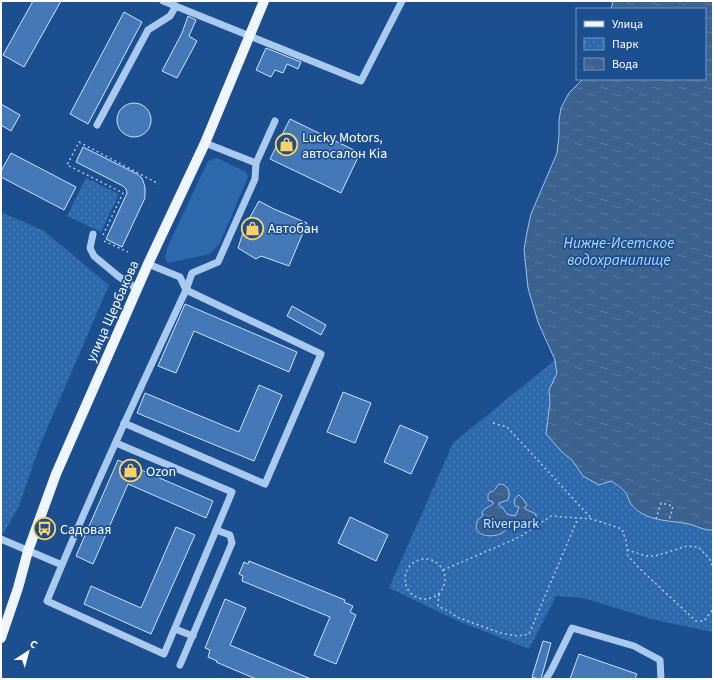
<svg xmlns="http://www.w3.org/2000/svg" width="714" height="680" font-family="'Source Sans 3',sans-serif">
<style>
.grass{fill:#2e69ad}
.park{fill:url(#park-dots)}
.water{fill:url(#water-ripples);stroke:#9cc4f0}
.building{fill:#4478b7;stroke:#cfe3fa}
.lines{fill:none;stroke-linecap:round;stroke-linejoin:round}
.path{stroke:#a9c9ee;stroke-width:1.5;stroke-dasharray:2 3;stroke-linecap:butt}
.minor{stroke:#a9c9ee;stroke-width:7}
.major{stroke:#f0f6ff;stroke-width:10}
.labels{text-anchor:middle;stroke-width:3.5;stroke-linejoin:round;paint-order:stroke}
.poi-label{font-size:14px;fill:#fff;stroke:#1b4f8f;text-anchor:start}
.street-label{font-size:14px;fill:#fff;stroke:#1b4f8f}
.park-label{font-size:14px;fill:#cfe3fa;stroke:#1b4f8f}
.water-label{font-size:15px;font-style:italic;fill:#b5d3f5;stroke:#1b4f8f}
</style>
<defs>
<pattern id="park-dots" width="8" height="8" patternUnits="userSpaceOnUse"><rect width="8" height="8" fill="#2e69ad"/><path d="M2 2h.1M6 6h.1" fill="none" stroke="#4d80b9" stroke-width="1.8" stroke-linecap="round"/></pattern>
<pattern id="water-ripples" width="26" height="14" patternUnits="userSpaceOnUse"><rect width="26" height="14" fill="#3c6290"/><path d="M2 4q2-2 4 0t4 0M15 11q2-2 4 0t4 0" fill="none" stroke="#597aa1"/></pattern>
</defs>
<rect width="100%" height="100%" fill="#1b4f8f"/>
<path class="grass" d="M217 158 246 172 248 177 220 243 210 254 168 263 165 259 167 248 208 161Z"/>
<g class="park">
<path d="M86 178 119 194 101 232 67 216Z"/>
<path d="M1 212 44 231 109 285 40 445 19 506 3 534 1 533Z"/>
<path d="M555 360 557 373 549 390 550 402 546 434 562 452 572 460 583 476 611 481 626 493 631 504 641 513 655 519 689 524 704 529 713 530V632L655 620 583 598 556 596 529 649 458 621 389 588 453 443Z"/>
</g>
<g class="water">
<path d="M613 1H713V530C705 531 697 526 689 524 669 520 645 522 631 504 629 501 628 496 626 493 622 488 616 484 611 481L599 485 583 476 572 460 562 452 546 434 550 402 549 390 557 373 555 360 538 322 528 288 524 250 527 232 531 214 557 153 559 136V120L561 108 569 93 583 79H705V9H611Z"/>
<path d="M499 484C508 484 511 492 508 500L499 503V505L503 508 507 514 514 516 516 515 519 507 516 506C512 502 515 498 519 495L523 499 527 505 525 507V509L536 514V517L535 520C523 529 523 523 511 522 508 527 506 531 500 534 491 538 472 536 477 522 478 519 481 518 483 515L482 512C486 507 489 507 493 504V502L488 500V495L490 492C493 492 496 489 497 486Z"/>
</g>
<g class="building">
<path d="M33 1H61L24 67 3 55Z"/>
<path d="M124 12 142 22 88 124 70 114Z"/>
<path d="M188 16 196 20 189 36 197 41 177 78 162 71 182 33Z"/>
<path d="M266 48 301 62 298 69 287 64 283 73 275 70 271 77 256 70Z"/>
<circle cx="134" cy="120" r="17"/>
<path d="M1 104 20 115 11 131 1 125Z"/>
<path d="M290 119 360 153 341 193 270 159Z"/>
<path d="M83 147 137 174 142 178 145 187V198L122 247 106 239 127 193 126 189 123 186 76 162Z"/>
<path d="M11 153 76 187 64 210 1 177V171Z"/>
<path d="M259 201 274 209 307 223 289 266 261 256 256 259 238 248 245 226Z"/>
<path d="M185 304 297 352 289 372 194 331 176 373 158 366Z"/>
<path d="M292 306 326 325 321 335 287 316Z"/>
<path d="M259 385 282 395 254 461 137 413 145 393 239 432Z"/>
<path d="M343 392 371 403 355 443 327 432Z"/>
<path d="M400 425 428 437 411 474 384 462Z"/>
<path d="M118 460 213 501 206 518 128 484 93 564 76 556Z"/>
<path d="M350 517 388 535 376 561 338 543Z"/>
<path d="M176 527 195 535 151 634 84 604 91 586 141 608Z"/>
<path d="M249 561 345 600 344 602 353 606 350 612 356 615 336 664 314 655 330 617 242 581 243 576 239 574 244 562 248 564Z"/>
<path d="M225 599 246 608 230 645 311 679H256L216 662 217 661 208 657 210 650 205 648Z"/>
<path d="M543 641 551 643 541 679H539L532 677Z"/>
<path d="M579 654 637 674 635 679H570Z"/>
</g>
<g class="lines">
<g class="path">
<path d="M103 235 123 193 67 165 79 142 159 184"/>
<path d="M104 241 128 252"/>
<path d="M493 423 507 427 592 519"/>
<path d="M656 519 661 503 673 506 669 521"/>
<path d="M627 550 646 556H655L687 546 698 547 709 558 713 567"/>
<circle cx="425" cy="579" r="20"/>
<path d="M443 570 513 540 521 536 551 516 592 519 622 529 626 541 628 556 639 568 696 621H704L713 609"/>
<path d="M439 594 438 606 450 612 457 617 500 633 518 636 529 634 578 518"/>
</g>
<g class="minor">
<path d="M163 1 361 81 402 1"/>
<path d="M97 125 148 30 170 16 176 6"/>
<path d="M205 143 256 163"/>
<path d="M93 234 90 248 94 256 118 276 137 289"/>
<path d="M124 423 265 484 321 354 186 290 180 277 148 264"/>
<path d="M116 443 232 492 164 654 47 601C90 496 138 393 186 290L192 273 218 262 255 179 256 163 275 121"/>
<path d="M1 539 62 565"/>
<path d="M175 629 193 636"/>
<path d="M180 665 232 543 230 535 216 530"/>
<path d="M546 679 551 671 572 628 634 646 660 660 661 679"/>
</g>
<path class="major" d="M1 638 18 588 28 551 56 474 148 264 205 143 264 1"/>
</g>
<defs>
<symbol id="shop-ring" viewBox="-11 -11 22 22"><circle r="9.5" fill="#1b4f8f" stroke="#ffd166" stroke-width="1.5"/><path d="M-5-2.5h2.3a2.7 3.5 0 0 1 5.4 0H5L5.5 6h-11ZM-1.5-2.5h3a1.5 2.3 0 0 0-3 0Z" fill="#ffd166"/></symbol>
<symbol id="bus-ring" viewBox="-11 -11 22 22"><circle r="9.5" fill="#1b4f8f" stroke="#ffd166" stroke-width="1.5"/><path d="M-5-6H5V4H4V6H2V4H-2V6H-4V4H-5ZM-3.5-4V0h7V-4ZM-3.5 1.2v1.5H-2V1.2ZM2 1.2v1.5H3.5V1.2Z" fill="#ffd166"/></symbol>
</defs>
<g fill-rule="evenodd">
<use href="#shop-ring" x="274" y="132" width="25" height="25"/>
<use href="#shop-ring" x="240" y="216" width="25" height="25"/>
<use href="#shop-ring" x="118" y="458" width="25" height="25"/>
<use href="#bus-ring" x="32" y="516" width="25" height="25"/>
</g>
<g class="labels">
<g class="poi-label">
<text x="302" y="142">Lucky Motors,<tspan x="302" dy="16">автосалон Kia</tspan></text>
<text x="268" y="233">Автобан</text>
<text x="146" y="476">Ozon</text>
<text x="60" y="534">Садовая</text>
</g>
<g class="street-label">
<text transform="translate(112 311) rotate(-66)" y="5">улица Щербакова</text>
</g>
<g class="park-label">
<text x="511" y="528">Riverpark</text>
</g>
<g class="water-label">
<text x="619" y="248">Нижне-Исетское<tspan x="619" dy="17">водохранилище</tspan></text>
</g>
</g>
<rect width="714" height="680" fill="none" stroke="#ffffff" stroke-width="4"/>
<rect x="576" y="8" width="130" height="72" fill="#1b4f8f" stroke="#7695bc"/>
<rect x="584" y="21" width="20" height="6" fill="#f0f6ff" stroke="#7695bc"/>
<text x="612" y="28" font-size="12" fill="#ffffff">Улица</text>
<rect x="584" y="38" width="20" height="12" fill="url(#park-dots)" stroke="#7695bc"/>
<text x="612" y="48" font-size="12" fill="#ffffff">Парк</text>
<rect x="584" y="58" width="20" height="12" fill="url(#water-ripples)" stroke="#7695bc"/>
<text x="612" y="68" font-size="12" fill="#ffffff">Вода</text>
<g transform="translate(28 652) rotate(36)" stroke="#1b4f8f" stroke-width="3" paint-order="stroke">
<path d="M0-3L7 15L0 10L-7 15Z" fill="#ffffff"/>
<text y="-6" font-size="11" font-weight="bold" text-anchor="middle" fill="#ffffff">С</text>
</g>
</svg>
